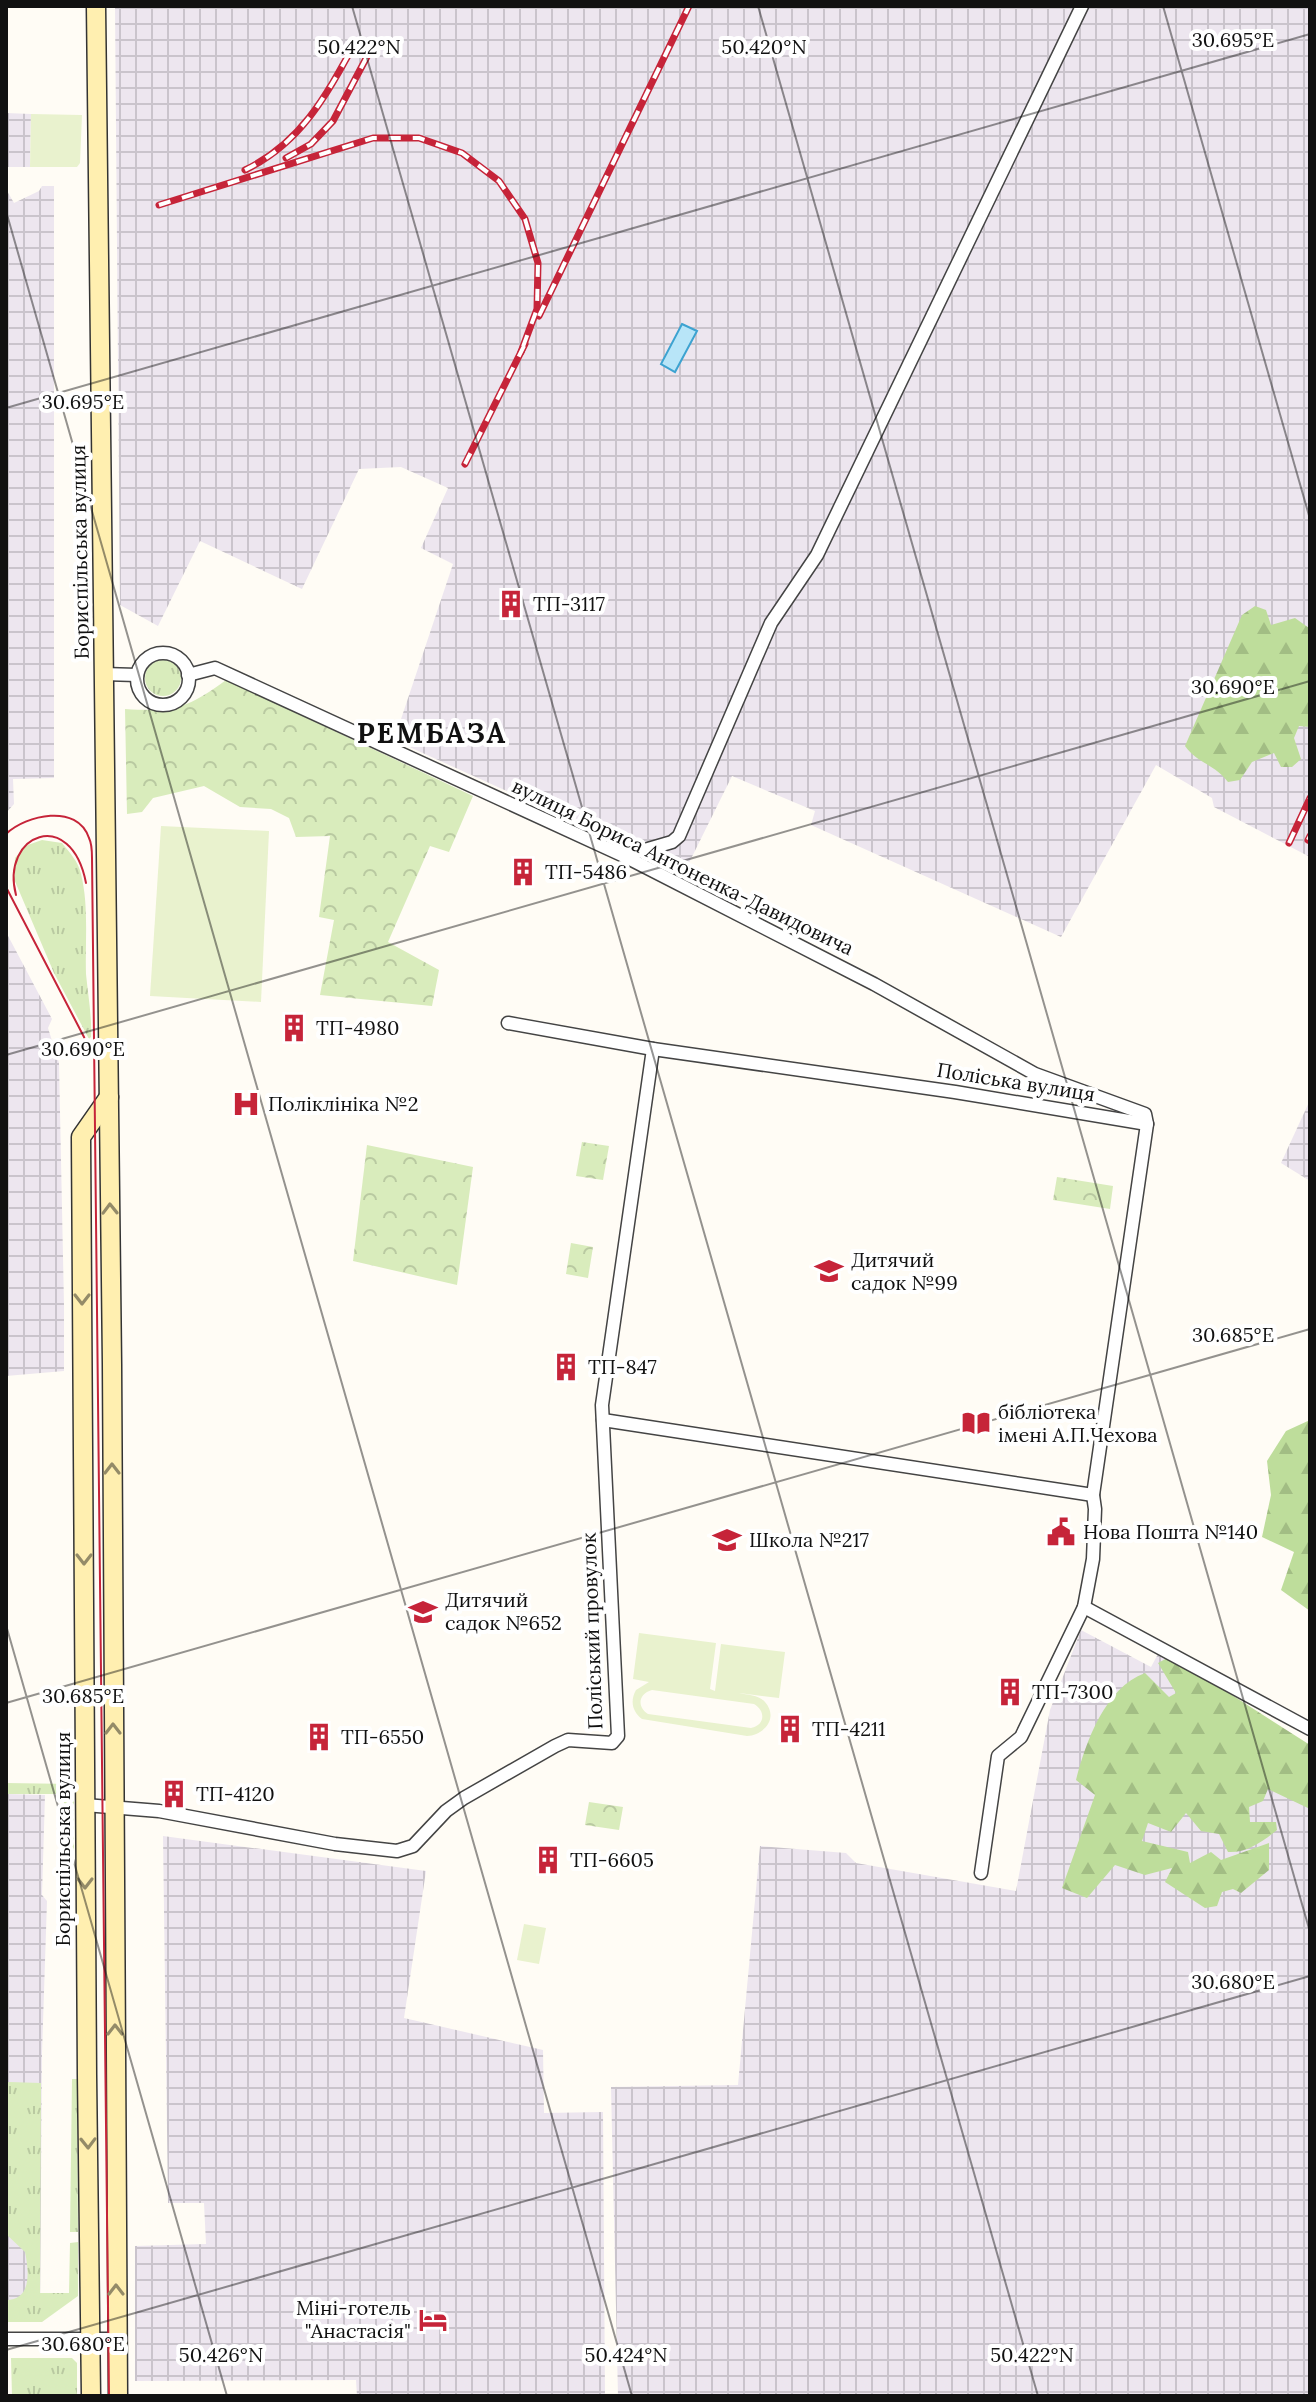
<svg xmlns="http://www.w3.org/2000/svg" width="1316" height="2402" font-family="Lora,serif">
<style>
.industrial{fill:url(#industrial-grid)}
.grass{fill:url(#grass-tufts)}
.forest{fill:url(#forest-firs)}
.park{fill:url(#park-crowns)}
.pitch{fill:#e9f2ce;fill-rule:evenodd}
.water{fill:#b8e5f8;stroke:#3da3d1;stroke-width:2}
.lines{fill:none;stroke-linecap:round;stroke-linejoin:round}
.minor-casing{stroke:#444;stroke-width:15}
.secondary-casing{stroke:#333;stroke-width:21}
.minor{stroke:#fff;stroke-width:12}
.secondary{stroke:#ffefb0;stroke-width:18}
.tram{stroke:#c62439;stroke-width:2}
.rail-casing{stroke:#c62439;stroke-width:7}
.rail{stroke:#fff;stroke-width:4;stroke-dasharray:12;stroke-linecap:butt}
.oneway{stroke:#948b68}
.ticks{fill:none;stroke:#111;stroke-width:2;stroke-opacity:0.45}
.labels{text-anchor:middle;stroke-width:8;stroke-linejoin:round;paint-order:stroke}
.street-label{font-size:20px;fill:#111;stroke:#fff}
.poi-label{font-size:20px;fill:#111;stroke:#fff;text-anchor:start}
.district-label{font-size:28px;font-weight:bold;letter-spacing:2px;fill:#111;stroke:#fff}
.ticks-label{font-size:20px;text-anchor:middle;fill:#111;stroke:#fff;stroke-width:8;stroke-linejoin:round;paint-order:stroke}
</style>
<defs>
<pattern id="industrial-grid" width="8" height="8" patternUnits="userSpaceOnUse" patternTransform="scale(2)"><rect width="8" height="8" fill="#ede6ef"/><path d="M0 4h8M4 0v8" fill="none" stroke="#cac4cc"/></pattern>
<pattern id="grass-tufts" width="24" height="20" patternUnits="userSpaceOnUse" patternTransform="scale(2)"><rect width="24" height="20" fill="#d9ecbc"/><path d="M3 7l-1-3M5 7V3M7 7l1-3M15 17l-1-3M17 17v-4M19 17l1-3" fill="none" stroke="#b9c9a1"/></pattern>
<pattern id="forest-firs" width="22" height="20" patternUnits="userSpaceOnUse" patternTransform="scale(2)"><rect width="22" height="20" fill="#bedd9b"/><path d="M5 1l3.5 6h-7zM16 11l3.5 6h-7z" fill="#a2bd84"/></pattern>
<pattern id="park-crowns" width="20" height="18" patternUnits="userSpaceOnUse" patternTransform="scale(2)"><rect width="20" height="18" fill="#d9ecbc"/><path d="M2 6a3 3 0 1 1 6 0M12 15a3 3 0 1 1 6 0" fill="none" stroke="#b9c9a1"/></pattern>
</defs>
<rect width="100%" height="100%" fill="#fffcf5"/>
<g class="industrial">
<path d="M115 6H1310V857L1214 807 1212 798 1156 765 1061 937 811 825 815 811 732 776 683 875 575 822 394 740 453 564 421 548 448 488 401 467 359 469 302 589 200 541 158 626 120 605Z"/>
<path d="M6 113 31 114 30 167H6Z"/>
<path d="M42 186H54V778L13 779 14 804 6 813V189L14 203 39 191Z"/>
<path d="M6 932 52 1019 48 1028 59 1063 64 1305V1371L6 1376Z"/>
<path d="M1310 1100V1181L1281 1163Z"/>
<path d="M1081 1630 1151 1667 1158 1654 1310 1751V2396H618L611 2087 738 2085 760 1846 846 1853 856 1863 1016 1891 1050 1710Z"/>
<path d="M6 1794 45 1795 42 1895 47 1901 42 2053 40 2308 6 2316Z"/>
<path d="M163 1836 426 1871 404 2018 543 2050 544 2113 603 2112 605 2396H357L356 2380 135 2381V2246L206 2244 204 2203H168Z"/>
</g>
<g class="grass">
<circle cx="163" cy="678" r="18"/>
<path d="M42 840 62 843C70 853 78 861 81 874 89 906 85 942 86 974 88 995 92 1016 91 1037L89 1039 54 973 14 879 15 858 25 846Z"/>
<path d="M6 1783 74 1784V1865H67L64 1861V1794H6Z"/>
<path d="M72 2079H77L78 2232H70Z"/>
<path d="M9 2082 41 2083 40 2293H69L70 2243 78 2242V2296L42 2322H6V2300C32 2300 29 2271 25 2252L6 2234V2083Z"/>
<path d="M11 2358H72L77 2363V2396H12Z"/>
</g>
<g class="forest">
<path d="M1255 606 1266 610 1271 625 1295 618 1309 628 1310 727 1299 726 1294 738 1301 759 1292 767H1281L1274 753 1252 762 1240 780 1228 782C1213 763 1198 764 1185 746L1242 615Z"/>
<path d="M1310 1420V1611L1281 1590 1294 1552 1262 1537 1271 1495 1267 1461 1286 1431Z"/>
<path d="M1171 1656 1310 1745V1809L1268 1789 1263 1801 1249 1807 1250 1822H1276L1277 1830C1263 1841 1247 1853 1228 1852L1219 1834 1201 1831 1186 1813 1171 1832 1148 1823 1142 1841 1188 1852 1190 1863 1211 1852 1221 1860 1269 1843V1870L1241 1893 1233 1889 1222 1892 1217 1906 1205 1908 1165 1882 1172 1868 1145 1875 1115 1865 1087 1898 1062 1888 1095 1795 1076 1780C1086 1741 1105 1688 1145 1673L1169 1697 1176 1693 1158 1663Z"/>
</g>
<g class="park">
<path d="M226 680 473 796 449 852 430 846 388 942 439 970 432 1006 320 995 334 920 319 917 330 836 296 837 289 818 271 809 240 807 204 786 153 798 142 812 127 814 125 709C173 712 187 709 226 680Z"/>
<path d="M582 1142 609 1146 603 1180 576 1176Z"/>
<path d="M367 1145 473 1167 457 1285 353 1261Z"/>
<path d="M1057 1177 1113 1186 1110 1209 1053 1200Z"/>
<path d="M571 1243 593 1247 588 1278 566 1274Z"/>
<path d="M589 1802 623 1807 619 1830 585 1825Z"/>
</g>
<g class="pitch">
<path d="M31 114 82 115 80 163 77 167H30Z"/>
<path d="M161 826 269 831 261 1002 150 996Z"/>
<path d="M639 1633 716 1643 710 1689 715 1691 721 1644 785 1652 779 1698 739 1693C748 1695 759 1695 765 1702 779 1718 764 1735 747 1736L642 1719C632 1711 630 1701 636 1690L649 1682 633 1679ZM652 1690 754 1704C766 1711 765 1725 751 1728L648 1714C637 1707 638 1694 652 1690Z"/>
<path d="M524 1924 546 1928 539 1964 517 1960Z"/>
</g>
<path class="water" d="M682 324 697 331 675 372 661 364Z"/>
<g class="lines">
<defs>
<g id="minor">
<circle cx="163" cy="679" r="26"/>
<path d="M103 674 137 675"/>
<path d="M188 675 215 668 624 856 874 984 1035 1074 1145 1114 1147 1124 1093 1495 1095 1509 1093 1559 1084 1607 1021 1737 998 1756 981 1873"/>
<path d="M624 856 672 842 679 836 771 623 817 555 1082 6"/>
<path d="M508 1023 653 1049 955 1092 1147 1124"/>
<path d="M603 1420 1093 1495"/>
<path d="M1084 1607 1310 1729"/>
<path d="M85 1805 159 1811 335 1844 397 1851 413 1846 446 1811 464 1798 555 1746 568 1740 612 1743 618 1736 602 1405 653 1049"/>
<path d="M6 2339H117"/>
</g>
<g id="secondary">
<path d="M96 6 112 1364 118 2396"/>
<path d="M91 2396 87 2075 81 1137 109 1097"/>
</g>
</defs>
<use href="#minor" class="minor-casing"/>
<use href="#secondary" class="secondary-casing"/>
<use href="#minor" class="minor"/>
<use href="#secondary" class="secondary"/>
<g class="tram">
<path d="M6 834C26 815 77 803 89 838 92 844 92 852 92 858L109 2396"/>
<path d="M6 887 84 1037 89 1052"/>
<path d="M16 895C0 834 71 806 86 883"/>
</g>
<defs>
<g id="rail">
<path d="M286 158 311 144 333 121 370 51"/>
<path d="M245 170C301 143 326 96 355 43"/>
<path d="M159 205 373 138H419L462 153 499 181 525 219 538 263 537 309 521 352"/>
<path d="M539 316 689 6"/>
<path d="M465 464 525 344"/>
<path d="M1308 840 1310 836"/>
<path d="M1289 843 1310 798"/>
</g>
</defs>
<use href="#rail" class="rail-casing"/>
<use href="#rail" class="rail"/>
</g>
<defs><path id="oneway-chevron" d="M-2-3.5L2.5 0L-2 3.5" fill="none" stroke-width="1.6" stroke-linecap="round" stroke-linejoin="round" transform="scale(2)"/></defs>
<g class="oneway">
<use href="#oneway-chevron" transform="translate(110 1209) rotate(-91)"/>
<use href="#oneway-chevron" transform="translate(82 1299) rotate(90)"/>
<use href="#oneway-chevron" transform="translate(112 1469) rotate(-90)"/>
<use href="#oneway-chevron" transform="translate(84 1559) rotate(90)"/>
<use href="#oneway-chevron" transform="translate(113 1729) rotate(-90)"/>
<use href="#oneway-chevron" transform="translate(85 1883) rotate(90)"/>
<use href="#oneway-chevron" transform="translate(115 2030) rotate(-90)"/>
<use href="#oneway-chevron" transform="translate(88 2143) rotate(89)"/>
<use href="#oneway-chevron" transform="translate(116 2290) rotate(-90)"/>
</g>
<path class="ticks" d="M352 6 1038 2396M758 6 1310 1932M1163 6 1310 519M6 211 632 2396M6 408 1310 34M6 1055 1310 681M6 1625 227 2396M6 1703 1310 1329M6 2350 1310 1976"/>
<defs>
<symbol id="building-bare" viewBox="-9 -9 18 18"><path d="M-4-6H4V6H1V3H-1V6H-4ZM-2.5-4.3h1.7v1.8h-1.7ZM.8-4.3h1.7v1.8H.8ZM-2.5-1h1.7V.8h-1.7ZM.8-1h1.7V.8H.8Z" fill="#c62439" stroke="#fff" stroke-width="2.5" paint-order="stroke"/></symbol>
<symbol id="hospital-bare" viewBox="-9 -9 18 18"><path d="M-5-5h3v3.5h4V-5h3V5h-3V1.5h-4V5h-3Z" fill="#c62439" stroke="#fff" stroke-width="2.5" paint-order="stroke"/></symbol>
<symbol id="school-bare" viewBox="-9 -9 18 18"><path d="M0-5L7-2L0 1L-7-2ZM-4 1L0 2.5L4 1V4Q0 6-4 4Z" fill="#c62439" stroke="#fff" stroke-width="2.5" paint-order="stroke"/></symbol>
<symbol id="library-bare" viewBox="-9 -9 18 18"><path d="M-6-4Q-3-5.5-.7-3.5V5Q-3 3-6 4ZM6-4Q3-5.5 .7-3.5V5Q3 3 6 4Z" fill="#c62439" stroke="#fff" stroke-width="2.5" paint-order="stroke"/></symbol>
<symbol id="civic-bare" viewBox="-9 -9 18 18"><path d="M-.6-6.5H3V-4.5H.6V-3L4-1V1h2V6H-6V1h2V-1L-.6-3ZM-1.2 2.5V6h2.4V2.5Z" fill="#c62439" stroke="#fff" stroke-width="2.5" paint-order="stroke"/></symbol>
<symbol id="hotel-bare" viewBox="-9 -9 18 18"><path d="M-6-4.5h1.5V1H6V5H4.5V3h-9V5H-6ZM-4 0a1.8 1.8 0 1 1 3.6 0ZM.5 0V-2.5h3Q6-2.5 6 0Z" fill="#c62439" stroke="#fff" stroke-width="2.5" paint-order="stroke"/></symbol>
</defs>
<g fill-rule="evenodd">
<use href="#building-bare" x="491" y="584" width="40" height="40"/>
<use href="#building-bare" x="503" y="852" width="40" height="40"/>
<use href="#building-bare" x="274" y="1008" width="40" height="40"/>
<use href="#hospital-bare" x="226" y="1084" width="40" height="40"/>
<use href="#school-bare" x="809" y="1251" width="40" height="40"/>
<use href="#building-bare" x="546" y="1347" width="40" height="40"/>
<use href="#library-bare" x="956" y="1403" width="40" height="40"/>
<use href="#civic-bare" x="1041" y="1512" width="40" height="40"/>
<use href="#school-bare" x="707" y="1520" width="40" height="40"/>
<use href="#school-bare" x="403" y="1592" width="40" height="40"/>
<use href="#building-bare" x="990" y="1672" width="40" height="40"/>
<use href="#building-bare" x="770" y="1709" width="40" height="40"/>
<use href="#building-bare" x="299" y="1717" width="40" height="40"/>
<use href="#building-bare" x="154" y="1774" width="40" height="40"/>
<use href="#building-bare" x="528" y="1840" width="40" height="40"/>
<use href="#hotel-bare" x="413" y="2300" width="40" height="40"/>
</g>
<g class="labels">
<g class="street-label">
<text transform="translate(80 552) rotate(-91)" y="7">Бориспільська вулиця</text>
<text transform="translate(683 867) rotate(26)" y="7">вулиця Бориса Антоненка-Давидовича</text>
<text transform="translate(1016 1082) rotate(9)" y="7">Поліська вулиця</text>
<text transform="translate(592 1631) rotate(-92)" y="7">Поліський провулок</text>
<text transform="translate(63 1839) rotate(-90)" y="7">Бориспільська вулиця</text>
</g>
<g class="poi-label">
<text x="533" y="611">ТП-3117</text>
<text x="545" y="879">ТП-5486</text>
<text x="316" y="1035">ТП-4980</text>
<text x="268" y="1111">Поліклініка №2</text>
<text x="851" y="1267">Дитячий<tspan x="851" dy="23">садок №99</tspan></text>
<text x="588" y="1374">ТП-847</text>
<text x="998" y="1419">бібліотека<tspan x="998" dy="23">імені А.П.Чехова</tspan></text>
<text x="1083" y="1539">Нова Пошта №140</text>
<text x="749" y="1547">Школа №217</text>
<text x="445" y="1607">Дитячий<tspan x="445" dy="23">садок №652</tspan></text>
<text x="1032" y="1699">ТП-7300</text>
<text x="812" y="1736">ТП-4211</text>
<text x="341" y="1744">ТП-6550</text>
<text x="196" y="1801">ТП-4120</text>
<text x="570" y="1867">ТП-6605</text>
<text x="411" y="2315" text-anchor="end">Міні-готель<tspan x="411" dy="23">"Анастасія"</tspan></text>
</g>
<g class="district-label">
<text x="432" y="743">РЕМБАЗА</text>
</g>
</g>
<g class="ticks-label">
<text x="1233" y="47">30.695°E</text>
<text x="359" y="54">50.422°N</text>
<text x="764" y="54">50.420°N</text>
<text x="83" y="409">30.695°E</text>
<text x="1233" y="694">30.690°E</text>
<text x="83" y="1056">30.690°E</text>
<text x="1233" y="1342">30.685°E</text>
<text x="83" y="1703">30.685°E</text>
<text x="1233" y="1989">30.680°E</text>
<text x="83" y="2351">30.680°E</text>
<text x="221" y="2362">50.426°N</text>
<text x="626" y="2362">50.424°N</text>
<text x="1032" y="2362">50.422°N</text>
</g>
<rect width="1316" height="2402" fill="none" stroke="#111111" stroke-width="16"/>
</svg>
